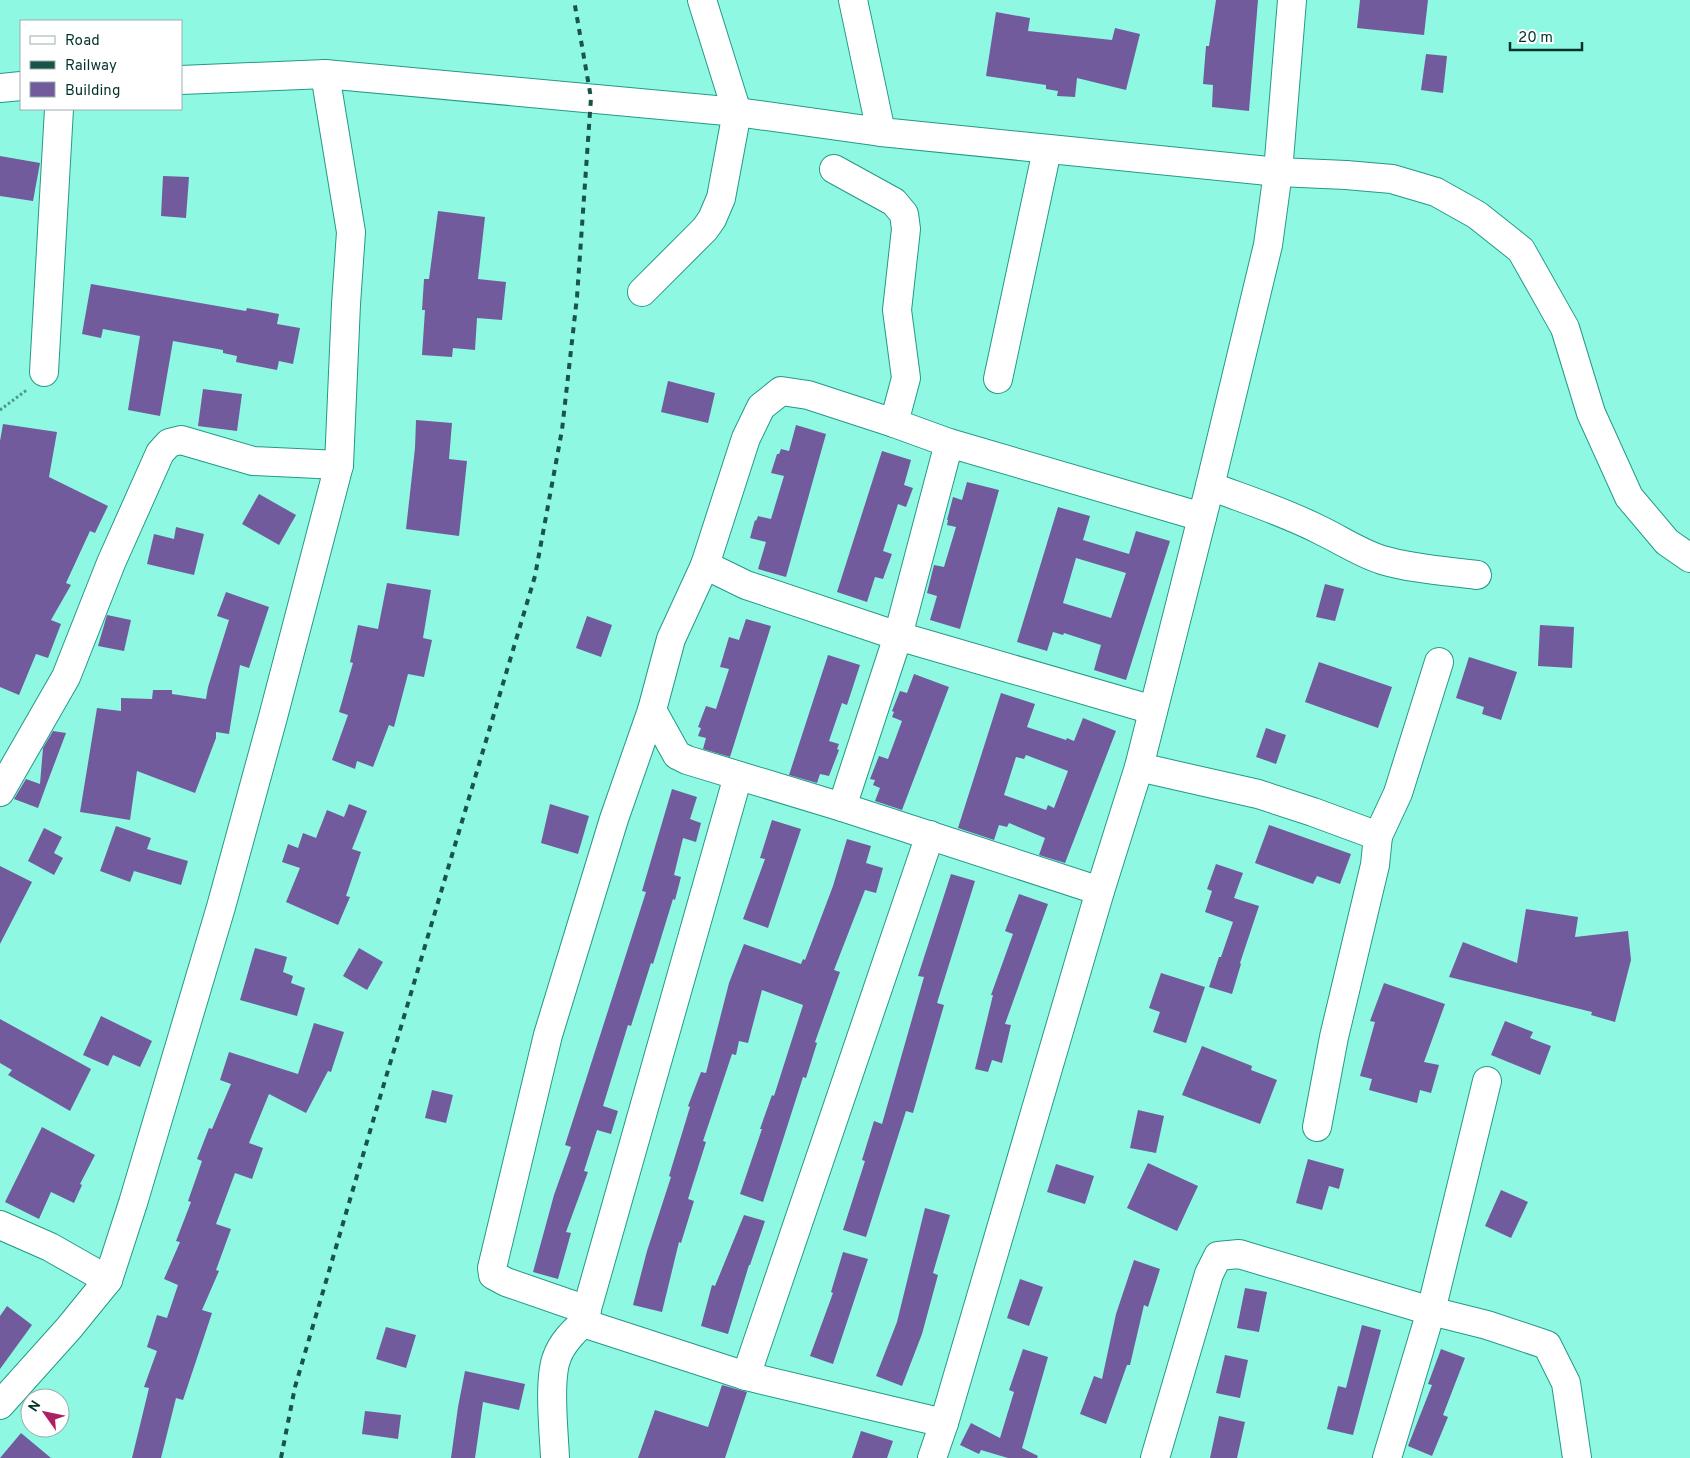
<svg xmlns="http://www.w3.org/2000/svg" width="1690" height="1458" font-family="Overpass,sans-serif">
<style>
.building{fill:#725b9d;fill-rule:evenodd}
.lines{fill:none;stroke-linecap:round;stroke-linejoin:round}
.minor-casing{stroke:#249a86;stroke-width:30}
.path{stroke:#4a998a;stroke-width:3;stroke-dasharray:2.5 2.5;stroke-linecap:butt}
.minor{stroke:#fff;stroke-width:28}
.rail{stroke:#195449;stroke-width:4;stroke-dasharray:6 6;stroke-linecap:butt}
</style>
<rect width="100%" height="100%" fill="#8ef8e2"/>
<g class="building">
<path d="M1216 0H1258L1249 111 1212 107 1213 85 1203 84 1206 46H1209Z"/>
<path d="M1360 0H1428L1424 35 1357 28Z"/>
<path d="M996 12 1030 18 1028 31 1112 40 1115 28 1140 34 1126 90 1077 78 1075 97 1057 96 1058 91 1046 89V85L986 76Z"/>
<path d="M1426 54 1447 56 1443 93 1421 90Z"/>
<path d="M0 156 40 163 33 201 0 196Z"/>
<path d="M163 176 189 177 186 218 161 216Z"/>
<path d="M438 211 485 217 478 279 506 282 502 320 477 318 475 350 453 348 452 357 422 355 425 310H422L424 279H429Z"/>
<path d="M91 284 246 311 247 308 279 314 277 324 300 328 293 364 279 361 277 370 236 362 237 356 223 353V350L173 341 160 416 128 410 140 336 103 329 101 338 82 334Z"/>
<path d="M668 381 715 393 708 423 661 412Z"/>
<path d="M203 389 242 394 237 431 198 426Z"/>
<path d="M416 420 452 423 449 459 467 461 459 536 406 529 415 448Z"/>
<path d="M3 424 57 432 49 477 108 506 95 533 90 531 66 583 71 585 51 620 61 624 48 658 36 654 19 695 0 687V441Z"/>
<path d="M796 425 826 434 786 577 758 569 766 542 750 538 755 520 756 521 758 516 771 519 784 476 771 473 777 454H779L781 449 789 451Z"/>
<path d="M882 451 911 460 904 485 913 488 906 507 898 504 883 551 892 554 883 579 875 577 867 602 837 592Z"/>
<path d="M967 482 999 490 960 629 930 620 937 596 927 593 934 565 944 567 956 527 947 525 948 520H947L953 497 962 500Z"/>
<path d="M259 494 296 515 279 545 242 524Z"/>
<path d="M1058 507 1090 516 1083 540 1129 554 1136 531 1170 541 1126 680 1094 670 1101 645 1064 633 1063 635 1053 632 1047 651 1017 642ZM1076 558 1126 573 1111 618 1063 603Z"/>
<path d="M176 527 204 534 194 575 147 564 154 534 174 539Z"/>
<path d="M387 583 431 590 423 638 432 640 424 677 408 674 394 727 389 725 373 767 357 761 355 769 332 760 348 715 339 712 353 663 350 662 358 625 378 629Z"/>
<path d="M1325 584 1344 589 1335 621 1316 617Z"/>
<path d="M226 592 269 607 249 668 240 665 229 734 216 732V738L195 793 137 771 130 820 80 812 97 708 121 711V698L152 699 153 690H172V694L206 699 208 687 229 620 217 616Z"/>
<path d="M107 615 131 620 124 651 98 646Z"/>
<path d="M587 616 612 625 601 657 576 648Z"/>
<path d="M746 619 771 626 730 757 703 749 706 738 698 736 701 728 698 727 706 706 716 709 729 669 720 667 729 637 739 640Z"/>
<path d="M1540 625 1574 627 1572 668 1538 666Z"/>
<path d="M828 655 860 665 847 705 842 703 829 741 839 744 837 749 839 750 829 776 820 774 817 783 789 775Z"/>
<path d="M1469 657 1517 672 1501 720 1482 714 1484 707 1456 698Z"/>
<path d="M1319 662 1392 687 1378 728 1305 702Z"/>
<path d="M914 674 949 687 902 810 875 801 880 788 873 785 875 780 870 779 879 756 888 759 902 721 892 717 894 712 892 711 900 691 907 693Z"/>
<path d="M1001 693 1035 704 1027 727 1066 740 1067 738 1074 741 1083 718 1116 731 1065 863 1039 855 1045 838 1009 823 1007 827 999 825 994 840 958 828ZM1026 755 1068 771 1054 808 1048 805 1046 810 1004 795 1016 757 1024 759Z"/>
<path d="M1266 728 1286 735 1276 764 1256 757Z"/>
<path d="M53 731 66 733 46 786 44 785 46 786 38 808 14 799 26 779 40 784 43 748Z"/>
<path d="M672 789 697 797 690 819 701 823 696 842 683 838 674 875 681 877 675 900 673 899 653 964 651 963 631 1026 628 1025 603 1106 618 1111 611 1134 597 1130 584 1171 588 1172 566 1232 571 1233 558 1279 533 1272 554 1195 571 1147 565 1145 646 892 642 891Z"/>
<path d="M349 804 367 811 352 849 361 852 346 896 350 897 338 925 286 902 300 868 282 862 288 844 298 848 303 833 316 838 327 810 344 817Z"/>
<path d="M550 804 589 816 578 854 541 843Z"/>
<path d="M772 820 801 829 768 928 743 919 765 859 760 858Z"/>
<path d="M1269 825 1351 854 1340 884 1317 876 1313 884 1255 863Z"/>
<path d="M116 826 151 838 147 849 188 861 181 885 134 871 130 882 100 871Z"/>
<path d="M44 828 62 837 54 853 63 858 54 875 28 861Z"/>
<path d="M847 839 871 846 866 863 883 868 876 893 865 890 834 970 840 972 815 1042 817 1043 806 1078 803 1077 763 1202 740 1194 762 1129H760L772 1095 774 1096 803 1005 762 990 748 1043 739 1041 736 1055 732 1054 703 1141 706 1142 688 1199 694 1201 681 1243 679 1242 662 1312 633 1305 647 1251 671 1177 669 1176 690 1107 688 1106 701 1072 706 1073 729 983 744 944 801 964 803 959 805 960 833 886Z"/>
<path d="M1216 864 1243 873 1234 898 1259 906 1240 963 1241 964 1232 994 1209 987 1219 957H1221L1233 922 1205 912 1212 891 1207 889Z"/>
<path d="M0 866 32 882 0 944Z"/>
<path d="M951 874 975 881 937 1003 944 1005 913 1113 906 1111 866 1237 843 1230 865 1161 862 1160 874 1121 882 1124 924 977 918 976Z"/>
<path d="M1019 894 1048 904 1005 1024 1011 1025 1002 1063 992 1060 988 1072 975 1069 993 995H991L1013 934 1005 931Z"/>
<path d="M1526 909 1578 917 1575 937 1628 931 1631 960 1615 1022 1591 1015 1592 1012 1449 977 1463 942 1517 963Z"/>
<path d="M255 948 287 957 283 972 293 976 291 983 305 988 297 1016 240 1000Z"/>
<path d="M359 948 383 962 367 990 343 976Z"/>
<path d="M1161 973 1205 987 1186 1043 1153 1032 1160 1012 1149 1008Z"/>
<path d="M1384 983 1445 1004 1424 1062 1439 1065 1431 1093 1420 1090 1417 1103 1369 1090 1372 1079 1360 1076 1375 1022 1370 1021Z"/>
<path d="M101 1016 152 1041 140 1067 113 1055 108 1066 83 1055Z"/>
<path d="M0 1019 91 1069 70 1111 8 1075 12 1070 0 1063Z"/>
<path d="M1505 1021 1533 1032 1530 1038 1551 1046 1540 1075 1491 1055Z"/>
<path d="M314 1023 344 1032 331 1072 328 1071 306 1113 269 1094 249 1143 263 1148 252 1179 235 1173 216 1224 231 1229 216 1270 219 1271 202 1310 212 1313 183 1400 176 1398 161 1458H132L149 1388 144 1387 157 1351 147 1347 157 1315 167 1318 178 1285 164 1279 180 1242 176 1241 191 1202 188 1201 202 1161 197 1159 209 1128 212 1129 231 1084 220 1080 229 1052 298 1074Z"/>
<path d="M1202 1046 1252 1066 1251 1070 1277 1080 1260 1124 1182 1095Z"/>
<path d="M432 1090 453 1095 446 1123 425 1118Z"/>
<path d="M1138 1110 1164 1116 1156 1153 1130 1148Z"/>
<path d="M42 1127 95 1155 80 1184 82 1185 74 1203 51 1192 39 1219 5 1202Z"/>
<path d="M1308 1159 1344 1169 1339 1189 1329 1186 1322 1210 1296 1203Z"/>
<path d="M1148 1163 1198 1186 1177 1231 1127 1208Z"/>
<path d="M1056 1164 1094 1176 1085 1204 1047 1192Z"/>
<path d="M1501 1190 1528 1202 1511 1238 1485 1226Z"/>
<path d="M925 1208 950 1215 933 1273 938 1275 922 1334 902 1386 876 1376 897 1322Z"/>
<path d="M744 1215 765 1221 750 1265H749L728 1334 701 1326 712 1285 715 1286Z"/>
<path d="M843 1252 868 1259 833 1364 810 1356 833 1293 831 1292Z"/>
<path d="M1134 1260 1160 1269 1148 1307 1144 1305 1130 1365H1127L1106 1424 1080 1414 1094 1376 1102 1379 1116 1314Z"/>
<path d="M1020 1279 1043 1287 1029 1326 1007 1318Z"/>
<path d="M1245 1288 1267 1292 1259 1332 1237 1328Z"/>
<path d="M7 1306 32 1325 0 1369V1316Z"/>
<path d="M1362 1325 1381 1330 1353 1435 1327 1429 1338 1386 1346 1388Z"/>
<path d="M386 1327 416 1335 406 1368 376 1359Z"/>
<path d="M1023 1349 1048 1357 1022 1448 1038 1456 1037 1458H1008L981 1450 979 1454 960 1445 971 1423 1000 1438 1014 1392 1009 1390Z"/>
<path d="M1441 1349 1465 1358 1443 1415 1448 1417 1432 1456 1408 1446 1432 1385 1428 1384Z"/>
<path d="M1225 1355 1248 1360 1240 1398 1216 1393Z"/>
<path d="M465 1371 525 1384 519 1410 483 1402 475 1458H451L458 1407Z"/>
<path d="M722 1385 747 1392 725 1458H638L655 1410 708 1427Z"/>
<path d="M365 1411 401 1415 398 1439 362 1434Z"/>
<path d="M1219 1416 1245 1422 1237 1458H1210Z"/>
<path d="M861 1431 893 1441 887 1458H852Z"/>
<path d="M21 1433 51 1458H0Z"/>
</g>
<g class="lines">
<defs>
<g id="minor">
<path d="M853 0 881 132 1278 172 1346 175 1392 179 1436 192 1477 215 1521 250 1565 328 1591 413 1629 497 1667 542 1690 558"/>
<path d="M181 80 325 74 737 112 881 132"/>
<path d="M0 88 21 86"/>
<path d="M834 169 894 202 904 214 906 229 897 310 906 378 894 423"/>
<path d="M642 292 705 229 712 219 721 198 737 112 702 0"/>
<path d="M44 372 59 109"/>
<path d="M998 379 1047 150"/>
<path d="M1210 486C1247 500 1285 512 1320 530 1341 540 1360 553 1382 560 1413 569 1446 571 1477 575"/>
<path d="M705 565 746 585 898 636 1153 710"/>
<path d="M1139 767 1258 794 1313 812 1378 836 1375 865 1334 1037 1317 1127"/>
<path d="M0 792 66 677 111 563 160 453 169 443 181 440 253 461 339 465"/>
<path d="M842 807 898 636 949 443"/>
<path d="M1378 836 1398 793 1439 662"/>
<path d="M1100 891 842 807 687 760 677 755 652 710 671 639 705 565 746 438 761 407 781 391 808 395 894 423 949 443 1202 517"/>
<path d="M0 1225 50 1247 108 1280"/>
<path d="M587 1310 506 1282 493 1275 492 1268 548 1035 614 819 652 710"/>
<path d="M583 1323 746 1376 944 1423"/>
<path d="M746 1376 930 835"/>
<path d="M0 1405 69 1328 108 1280 133 1203 221 907 273 717 339 465 346 304 351 232 325 74"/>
<path d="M555 1458C554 1433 548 1379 557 1357 562 1343 572 1333 583 1323L738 776"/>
<path d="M932 1458 944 1423 1100 891 1139 767 1210 486 1268 245 1278 172 1292 0"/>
<path d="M1155 1458 1209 1274 1218 1256 1239 1254 1431 1311 1487 1325 1547 1345 1566 1383 1577 1458"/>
<path d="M1387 1458 1431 1311 1487 1081"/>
</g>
</defs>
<use href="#minor" class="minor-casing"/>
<path class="path" d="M0 410 28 389"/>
<use href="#minor" class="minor"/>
<path class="rail" d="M281 1458 295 1387 378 1104 535 576 562 430 577 297 591 98 574 0"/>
</g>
<rect x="20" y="20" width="162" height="90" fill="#ffffff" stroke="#9aaeab"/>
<rect x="30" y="36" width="25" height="8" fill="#ffffff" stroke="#9aaeab"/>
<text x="65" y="45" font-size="15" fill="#02342c">Road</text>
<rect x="30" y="61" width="25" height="8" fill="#195449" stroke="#9aaeab"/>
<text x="65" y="70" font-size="15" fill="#02342c">Railway</text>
<rect x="30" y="82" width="25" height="15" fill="#725b9d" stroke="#9aaeab"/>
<text x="65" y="95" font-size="15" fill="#02342c">Building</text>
<g transform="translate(45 1413) rotate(303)"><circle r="24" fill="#ffffff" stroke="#9aaeab"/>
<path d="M0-4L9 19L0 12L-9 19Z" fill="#ac2161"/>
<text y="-8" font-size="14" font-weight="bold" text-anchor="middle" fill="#02342c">N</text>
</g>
<path d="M1510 42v8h72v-8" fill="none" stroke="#02342c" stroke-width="2.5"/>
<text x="1518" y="42" font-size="15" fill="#02342c" stroke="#ffffff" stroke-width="4" paint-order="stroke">20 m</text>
</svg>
